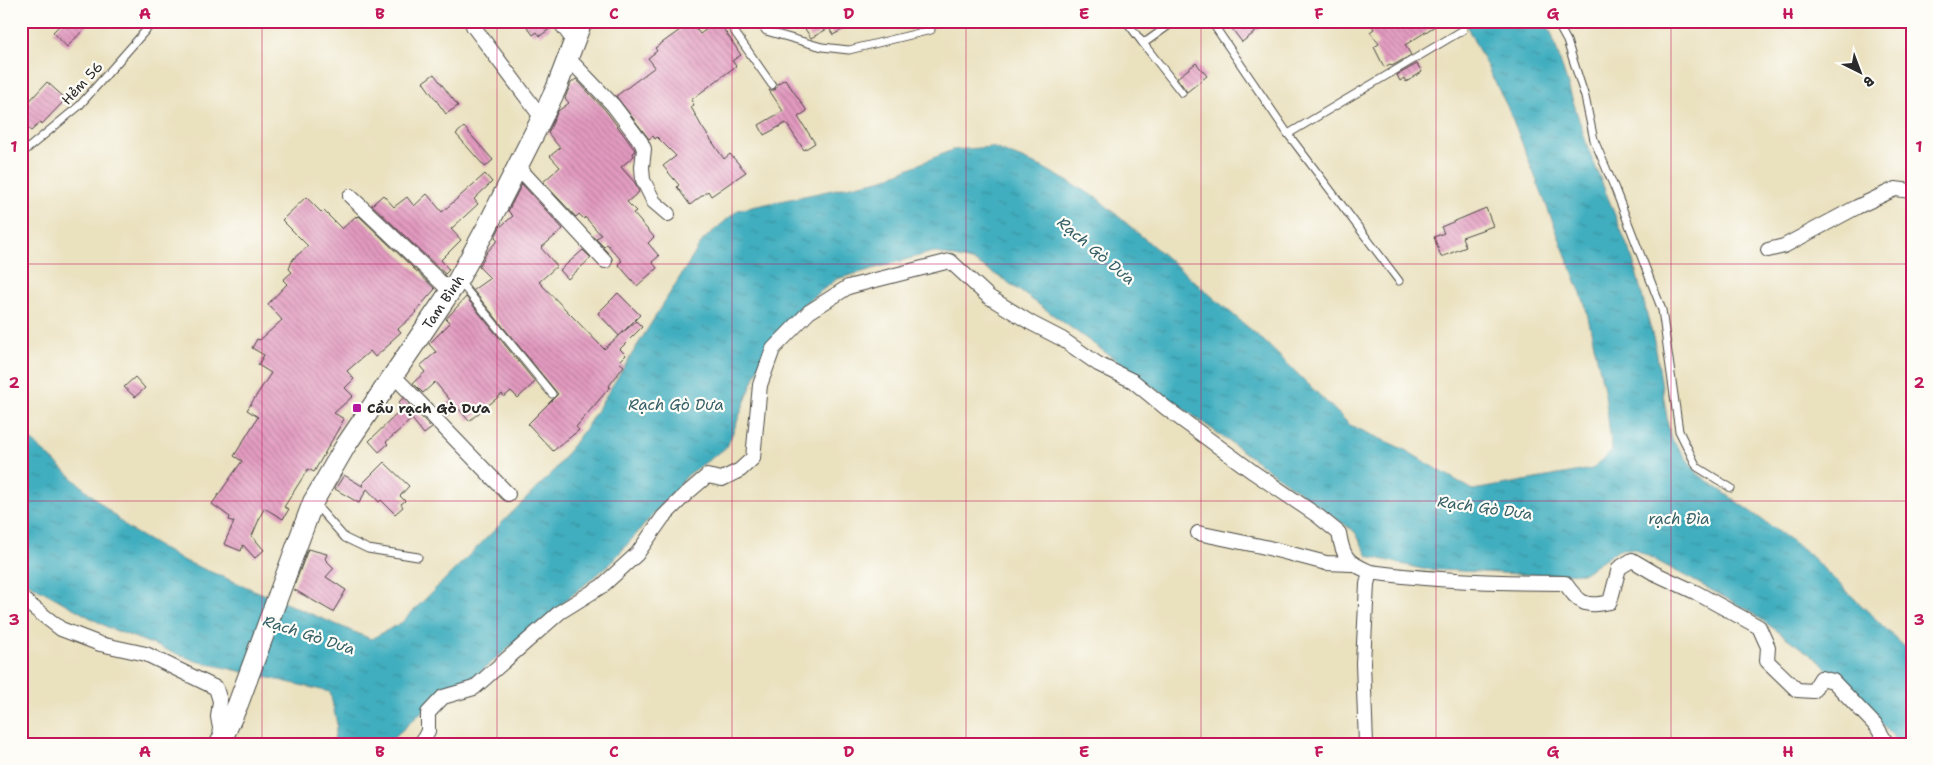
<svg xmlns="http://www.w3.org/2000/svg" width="1933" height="765" font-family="'Shantell Sans',sans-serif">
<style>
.water{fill:url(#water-ripples);stroke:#366c75}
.building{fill:url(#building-back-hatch)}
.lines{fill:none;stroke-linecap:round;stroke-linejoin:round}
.service-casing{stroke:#484641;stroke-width:9}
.minor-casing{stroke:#484641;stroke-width:16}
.secondary-casing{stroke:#484641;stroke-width:22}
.service{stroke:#fff;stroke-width:7}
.minor{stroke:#fff;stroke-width:14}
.secondary{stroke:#fff;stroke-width:20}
.grid{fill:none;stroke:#c2185b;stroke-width:1;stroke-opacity:0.55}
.poi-dot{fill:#b5179e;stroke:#fdfcf7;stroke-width:2}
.labels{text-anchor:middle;stroke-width:4.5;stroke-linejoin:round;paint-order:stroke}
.street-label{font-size:14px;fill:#2b2b2b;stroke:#fdfcf7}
.poi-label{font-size:14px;font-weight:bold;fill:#2b2b2b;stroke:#fdfcf7;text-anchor:start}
.water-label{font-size:15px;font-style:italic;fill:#345f66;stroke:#fdfcf7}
.neatline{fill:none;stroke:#c2185b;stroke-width:2}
.grid-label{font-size:16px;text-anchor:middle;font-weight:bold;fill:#c2185b}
</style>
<defs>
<pattern id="water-ripples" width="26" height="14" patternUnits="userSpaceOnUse" patternTransform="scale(1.25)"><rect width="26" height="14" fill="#41aebf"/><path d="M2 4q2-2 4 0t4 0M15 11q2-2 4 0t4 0" fill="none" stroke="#378e9b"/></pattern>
<pattern id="building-back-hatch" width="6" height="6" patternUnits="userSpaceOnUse" patternTransform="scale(1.25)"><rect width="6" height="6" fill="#e39ac0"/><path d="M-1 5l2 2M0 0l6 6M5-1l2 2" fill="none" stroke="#b87e9c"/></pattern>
</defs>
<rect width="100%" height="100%" fill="#fdfcf7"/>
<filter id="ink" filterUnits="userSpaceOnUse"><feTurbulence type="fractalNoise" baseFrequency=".02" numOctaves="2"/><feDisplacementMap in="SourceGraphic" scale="10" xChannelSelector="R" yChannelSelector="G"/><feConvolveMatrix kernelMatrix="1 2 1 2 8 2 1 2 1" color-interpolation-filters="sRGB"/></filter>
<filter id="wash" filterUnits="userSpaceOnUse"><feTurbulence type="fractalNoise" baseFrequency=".0096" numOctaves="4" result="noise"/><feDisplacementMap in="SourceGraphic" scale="20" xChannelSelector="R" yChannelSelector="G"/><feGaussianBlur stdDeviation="1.12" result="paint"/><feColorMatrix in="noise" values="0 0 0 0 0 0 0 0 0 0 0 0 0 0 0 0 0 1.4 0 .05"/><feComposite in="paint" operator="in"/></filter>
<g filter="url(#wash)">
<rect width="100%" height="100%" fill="#eae1bf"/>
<path class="water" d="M1464 21H1546L1552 35 1588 148 1633 260 1656 349 1670 437 1698 474 1803 549 1912 654V744H1898L1892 735 1819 661 1748 610 1635 549H1619L1584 573 1538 575 1422 569 1368 556 1355 532 1006 281 975 262 933 252 837 279 805 303 784 326 765 351 727 447 688 475 611 563 473 678 449 687 387 744H333L337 724 330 692 196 661 107 627 21 579V431L129 529 180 559 371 639 401 623 554 471 589 423 703 240 738 210 884 179 952 150 992 147 1042 167 1097 198 1264 341 1350 425 1405 450 1473 490 1592 469 1612 451 1605 394 1585 304 1509 110Z"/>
<g id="blocks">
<g class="building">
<path d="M64 21H92L67 47 53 32Z"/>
<path d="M523 21H550L548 24 551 28 540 36 537 32 533 35Z"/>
<path d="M718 21 741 55 732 61 736 66 691 100 694 105 691 107 702 127 724 159 730 154 746 172 711 196 708 191 690 205 677 187 679 185 663 166 676 156 657 137 655 139 653 136 649 139 616 96 655 67 648 58 657 51 655 48 691 22 700 34Z"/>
<path d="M800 21H858L833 35 829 28 811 38Z"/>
<path d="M1226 21H1270L1242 42Z"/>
<path d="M1369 21H1443L1405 45 1411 55 1392 66 1390 64 1384 67 1374 47 1379 44 1370 32 1374 29Z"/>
<path d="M1196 63 1207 76 1187 92 1177 78Z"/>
<path d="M1417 64 1422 72 1406 82 1404 78 1400 81 1397 75Z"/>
<path d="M434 74 458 106 446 114 423 82Z"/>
<path d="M576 79 606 111 635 150 633 154 634 156 621 167 635 183 639 192 627 202 636 211 633 213 654 237 648 243 659 256 652 262 657 268 637 286 618 264 622 261 607 244 604 247 596 239 601 235 585 217 584 219 579 214 576 217 543 182 560 167 550 156 560 148 548 133 558 111 569 103 565 98 571 83Z"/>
<path d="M785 79 807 111 798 117 815 143 804 150 786 123 764 135 759 125 783 111 769 90H775L777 84Z"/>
<path d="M47 82 66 99 42 124 41 122 31 131 21 121V114L27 109 25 106Z"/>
<path d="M464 127 493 160 485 167 456 134Z"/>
<path d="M485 174 492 182 474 199 478 204 451 229 461 240 441 260 449 270 445 274 372 205 383 195 394 207 407 197 414 206 427 194 442 212Z"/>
<path d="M522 184 563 229 541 248 557 266 539 282 604 349 636 321 642 327 620 349 626 355 619 362 624 366 609 386 610 387 576 427 579 430 553 451 528 424 558 394 473 290 490 278 479 267 487 252 498 240 495 237 500 227 513 216 508 211Z"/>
<path d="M306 197 321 212 323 210 342 229 356 216 357 218 359 216 435 289 415 312 416 313 398 329 401 332 390 342 391 343 375 357 370 351 347 371 354 379 345 388 353 396 334 413 344 419 314 472 308 469 284 507 289 509 283 519 264 508 252 536 264 550 255 558 243 545 241 551 224 544 234 522 229 520 230 517 212 504 242 461 234 456 258 417 247 410 271 373 258 365 264 355 252 348 257 339 260 340 282 320 268 304 287 284 283 280 292 272 289 269 293 259 308 246 282 220Z"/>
<path d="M1486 208 1493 226 1462 237 1466 247 1441 257 1434 237 1444 233 1441 227Z"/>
<path d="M583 250 591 258 568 279 560 270Z"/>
<path d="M618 293 640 315 619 336 598 313Z"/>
<path d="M466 297 535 382 518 398 511 391 504 397 502 394 469 421 458 408 447 417 440 409 450 400 435 382 423 393 413 383 425 372 420 366 436 352 429 344 450 323 446 319Z"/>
<path d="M135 377 145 388 135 397 124 387Z"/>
<path d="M403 398 432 428 424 434 412 419 386 442 388 444 379 452 369 441 402 409 398 403Z"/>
<path d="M384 462 409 486 400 496 405 501 401 504 403 507 395 514 381 500 379 502 367 489 359 503 335 489 344 475 364 487 362 484Z"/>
<path d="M308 549 327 554 325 559 334 568 326 577 346 590 333 612 293 589Z"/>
</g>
</g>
</g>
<g filter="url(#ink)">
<use href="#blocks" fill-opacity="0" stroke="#484641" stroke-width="1"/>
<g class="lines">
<defs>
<g id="service">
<path d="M727 21 772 85"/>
<path d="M759 21 766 31 822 47 849 50 931 30"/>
<path d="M1126 21 1142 42 1147 41 1175 21"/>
<path d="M1211 21 1288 134 1399 281"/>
<path d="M1556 21 1567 41 1585 97 1594 140 1615 189 1662 310 1679 431 1697 467 1731 488"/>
<path d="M1142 42 1182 93"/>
<path d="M1288 134 1463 30"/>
<path d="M21 154 79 106 154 21"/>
<path d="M460 282 552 394"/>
<path d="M315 504 345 538 368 549 418 557"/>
</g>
<g id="minor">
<path d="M559 21 574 41"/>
<path d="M473 26 542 118"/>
<path d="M568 58 613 105 641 142 644 149 642 167 643 180 654 202 668 214"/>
<path d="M517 166 605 261"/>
<path d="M350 196 451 292"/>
<path d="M1768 250 1784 246 1857 207 1895 189 1912 191"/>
<path d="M394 376 508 494"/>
<path d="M1198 533 1265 547 1326 563 1351 564"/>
<path d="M21 598 61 629 100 644 146 654 216 688 220 701 218 717 222 739"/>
<path d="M421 744 428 731V713L443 697 474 688 560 612 602 586 637 554 663 517 686 494 707 476 722 479 740 470 753 458 760 385 773 349 809 312 848 287 950 261 989 297 1031 323 1062 339 1098 364 1133 381 1166 408 1253 472 1318 516 1339 533C1343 558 1347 562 1370 572"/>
<path d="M1366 744 1363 663 1367 584 1370 572C1435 581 1499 583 1565 583 1579 603 1585 608 1610 602L1619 568 1632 560 1654 573 1695 592 1759 627 1768 647 1767 661 1797 690 1813 691 1821 678 1833 681 1877 727 1887 744"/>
</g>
<g id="secondary">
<path id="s1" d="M220 744 238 704 313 502 346 445 458 280 487 227 542 118 556 89 582 21"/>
</g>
</defs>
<use href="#service" class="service-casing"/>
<use href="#minor" class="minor-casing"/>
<use href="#secondary" class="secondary-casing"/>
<use href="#service" class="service"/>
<use href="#minor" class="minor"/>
<use href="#secondary" class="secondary"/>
</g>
</g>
<path class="grid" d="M262 21V744M497 21V744M732 21V744M966 21V744M1201 21V744M1436 21V744M1671 21V744M21 264H1912M21 501H1912"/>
<rect class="poi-dot" x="352" y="403" width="10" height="10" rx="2.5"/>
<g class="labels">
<g class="street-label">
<text transform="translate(82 83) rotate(-47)" y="5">Hẻm 56</text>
<text dy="5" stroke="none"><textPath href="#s1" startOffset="498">Tam Bình</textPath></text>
</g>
<g class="poi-label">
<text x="367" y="413">Cầu rạch Gò Dưa</text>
</g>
<g class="water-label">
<text transform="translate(1096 251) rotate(40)" y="5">Rạch Gò Dưa</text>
<text x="676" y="410">Rạch Gò Dưa</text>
<text transform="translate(1485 508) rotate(8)" y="5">Rạch Gò Dưa</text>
<text x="1679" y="524">rạch Đìa</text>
<text transform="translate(309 635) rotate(18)" y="5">Rạch Gò Dưa</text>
</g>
</g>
<rect width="1933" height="765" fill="none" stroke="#fdfcf7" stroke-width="55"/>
<g transform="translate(1860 72) rotate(138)" stroke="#fdfcf7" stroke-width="4" paint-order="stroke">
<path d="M0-4L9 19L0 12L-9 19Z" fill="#2b2b2b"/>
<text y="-8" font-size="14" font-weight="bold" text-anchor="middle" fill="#2b2b2b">B</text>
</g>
<rect x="28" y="28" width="1878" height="710" class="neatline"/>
<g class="grid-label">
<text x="145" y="19">A</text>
<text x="380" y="19">B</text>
<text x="614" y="19">C</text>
<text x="849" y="19">D</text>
<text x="1084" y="19">E</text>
<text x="1319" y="19">F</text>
<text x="1553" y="19">G</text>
<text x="1788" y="19">H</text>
<text x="14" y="152">1</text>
<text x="1919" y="152">1</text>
<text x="14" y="388">2</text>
<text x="1919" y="388">2</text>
<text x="14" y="625">3</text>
<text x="1919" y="625">3</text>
<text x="145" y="757">A</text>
<text x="380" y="757">B</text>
<text x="614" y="757">C</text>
<text x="849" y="757">D</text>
<text x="1084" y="757">E</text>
<text x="1319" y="757">F</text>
<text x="1553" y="757">G</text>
<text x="1788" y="757">H</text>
</g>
</svg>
